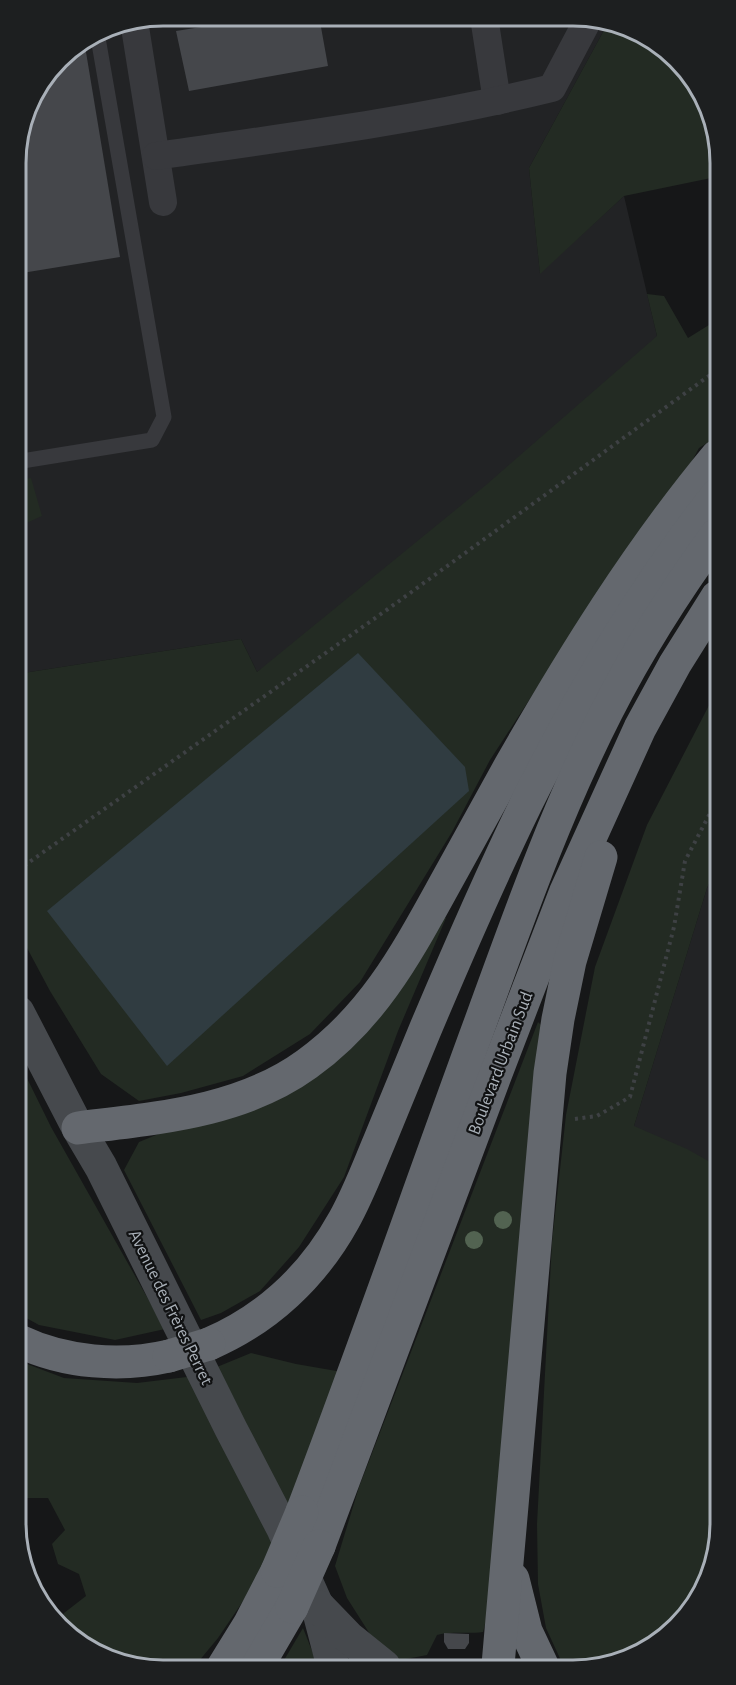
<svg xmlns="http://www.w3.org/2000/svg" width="736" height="1685" font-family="'Alegreya Sans',sans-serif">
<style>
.built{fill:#222325}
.green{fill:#232b23}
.water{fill:#303c41}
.building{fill:#45474b}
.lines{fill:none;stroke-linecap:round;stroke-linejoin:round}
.path{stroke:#3e4144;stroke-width:4;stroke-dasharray:3 4.5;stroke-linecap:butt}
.lane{stroke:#38393d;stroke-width:15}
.street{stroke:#38393d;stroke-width:28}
.secondary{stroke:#46494d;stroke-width:33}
.highway{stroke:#64686e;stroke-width:33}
.highway-bridge{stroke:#64686e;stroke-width:33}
.tree{fill:#526351}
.labels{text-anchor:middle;stroke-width:4.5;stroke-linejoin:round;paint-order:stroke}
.street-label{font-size:18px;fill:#a9b0b8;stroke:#111213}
.rim{fill:none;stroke:#a9b0b8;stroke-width:3}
</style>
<rect width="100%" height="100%" fill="#161718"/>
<g class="built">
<path d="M163 15 602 18 609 21 529 168 540 273 624 196 657 336 655 397 257 672 241 639 17 674 15 153 30 97 65 52 106 26Z"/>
<path d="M718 865 721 1532 710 1579 685 1619 612 1665 634 1126 707 888Z"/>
</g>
<g class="green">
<path d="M609 21 671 52 716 124V177L624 196 540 274 529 168Z"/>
<path d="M647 294 664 296 688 338 717 320V437L699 448 671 500 599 593 490 760 452 832 360 982 310 1034 243 1076 181 1093 139 1101 101 1074 50 991 18 931 17 674 241 639 257 672 486 485 657 336Z"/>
<path d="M31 478 42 516 22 525 24 541 17 542 16 480Z"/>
<path d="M718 688V865L707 888 634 1126 687 1149 719 1167 721 1532 710 1579 685 1619 612 1665H563L546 1628 538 1584 537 1524 552 1242 566 1115 595 967 647 825Z"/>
<path d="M440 915 446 918 398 1031 344 1177 299 1247 260 1291 221 1313 201 1320 124 1170 139 1142 161 1133 240 1115 300 1086Z"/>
<path d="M538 1022 546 1030 490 1605 483 1632C468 1634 451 1631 437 1635L427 1655 401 1660 375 1642 347 1598 335 1566 359 1487Z"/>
<path d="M18 1060 51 1127 165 1329 115 1340 39 1325 19 1314Z"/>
<path d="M251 1353 296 1364 342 1372 258 1579 218 1638 194 1667H134L65 1633 59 1623 64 1613 86 1596 79 1574 58 1564 52 1544 65 1530 48 1498H20L19 1361 64 1378 137 1383 195 1376Z"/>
<path d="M303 1628 318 1666 280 1667Z"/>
</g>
<path class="water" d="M358 653 465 767 469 791 167 1066 47 911Z"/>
<g class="building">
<path d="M257 16H319L328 66 189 91 176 31 258 18Z"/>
<path d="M84 40 120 257 16 274 15 153 30 97 65 52Z"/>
<path d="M444 1633 469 1634V1643L465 1649H448L444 1642Z"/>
</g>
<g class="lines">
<g class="path">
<path d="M18 870 388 609 717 370"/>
<path d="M575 1119 597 1116 630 1097 674 927 685 861 718 798"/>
</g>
<path class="lane" d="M16 462 152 440 164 417 97 32"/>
<g class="street">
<path d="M484 17 497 101"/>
<path d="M134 21 163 202"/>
<path d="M156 156C289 137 422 120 552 88L589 18"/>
</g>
<g class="secondary">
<path d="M18 1012 78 1128 101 1167 231 1429 283 1529 317 1605 333 1666"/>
<path d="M319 1607 348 1637 384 1666"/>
</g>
<g class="highway">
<path d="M78 1128C157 1118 241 1112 307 1064 371 1018 404 958 441 891 464 849 487 807 510 766 571 659 638 551 717 456"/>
<path d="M19 1341C65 1363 121 1367 169 1356"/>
<path d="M209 1344C267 1319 313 1276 344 1220 358 1195 368 1168 379 1142 394 1105 410 1067 425 1030 457 954 490 878 526 804 580 695 642 590 717 495"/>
<path d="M302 1512C363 1352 419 1190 478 1029 517 922 555 813 607 711 638 650 676 590 717 534"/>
<path d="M319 1546 495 1076 566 891 640 728 675 664 717 597"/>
<path d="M513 1579 526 1631 542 1665"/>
<path d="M498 1665 550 1073 558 1019 570 961 601 857"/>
<path d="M223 1667 249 1625 277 1571"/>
<path d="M257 1667 292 1607"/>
</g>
<g class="highway-bridge">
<path d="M169 1356 209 1344"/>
<path d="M277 1571 302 1512"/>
<path d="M292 1607 319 1546"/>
</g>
</g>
<g class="tree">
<circle cx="503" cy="1220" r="9"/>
<circle cx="474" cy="1240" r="9"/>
</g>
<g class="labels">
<g class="street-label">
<text transform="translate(500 1063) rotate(-69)" y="6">Boulevard Urbain Sud</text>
<text transform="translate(171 1307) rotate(64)" y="6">Avenue des Frères Perret</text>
</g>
</g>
<path d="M0 0H736V1685H0ZM163 26H573A137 137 0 0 1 710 163V1523A137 137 0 0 1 573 1660H163A137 137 0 0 1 26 1523V163A137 137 0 0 1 163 26Z" fill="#1d1f20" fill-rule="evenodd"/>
<path class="rim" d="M163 26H573A137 137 0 0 1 710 163V1523A137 137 0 0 1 573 1660H163A137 137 0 0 1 26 1523V163A137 137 0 0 1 163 26Z"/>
</svg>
